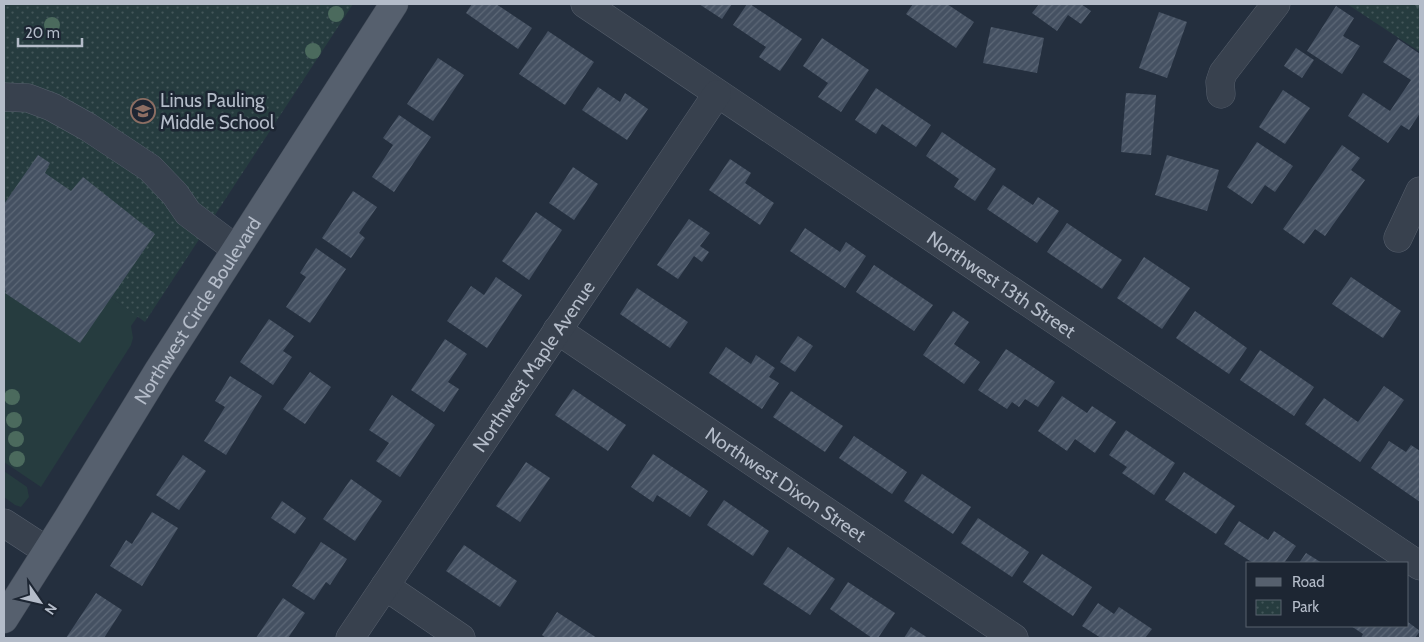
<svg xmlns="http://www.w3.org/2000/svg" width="1424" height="642" font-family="Cabin,sans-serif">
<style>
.grass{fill:#263c3f}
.park{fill:url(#park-dots)}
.building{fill:url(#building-hatch)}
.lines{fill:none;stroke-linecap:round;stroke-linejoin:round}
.minor-casing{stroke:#565f6c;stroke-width:29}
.major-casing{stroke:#414a57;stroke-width:29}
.path{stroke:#44595c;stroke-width:3;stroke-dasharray:4 4;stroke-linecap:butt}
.minor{stroke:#38414e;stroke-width:28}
.major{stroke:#56606e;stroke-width:28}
.tree{fill:#4b6a5d}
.labels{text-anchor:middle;stroke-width:5;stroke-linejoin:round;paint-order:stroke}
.poi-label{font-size:19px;fill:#b4bcc9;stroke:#1d2633;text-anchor:start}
.street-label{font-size:19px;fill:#b4bcc9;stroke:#1d2633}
</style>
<defs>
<pattern id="park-dots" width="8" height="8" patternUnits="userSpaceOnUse" patternTransform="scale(1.25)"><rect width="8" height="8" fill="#263c3f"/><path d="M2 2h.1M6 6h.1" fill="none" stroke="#435659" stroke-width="1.8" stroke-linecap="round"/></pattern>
<pattern id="building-hatch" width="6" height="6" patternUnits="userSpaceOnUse" patternTransform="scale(1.25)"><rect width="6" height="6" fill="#455162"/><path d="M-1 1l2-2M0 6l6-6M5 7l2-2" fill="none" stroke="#5d6877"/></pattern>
</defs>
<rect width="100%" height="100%" fill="#242f3e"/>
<g class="grass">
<path d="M11 228 138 316 131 326 133 338 131 345 41 487 4 462V240Z"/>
<path d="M4 471 27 487 29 497 21 507 15 505 4 497Z"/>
</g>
<g class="park">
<path d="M4 4H353L145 322 4 219Z"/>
<path d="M1347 4H1420V52Z"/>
</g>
<g class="building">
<path d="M472 4H496L532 28 518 49 466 13Z"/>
<path d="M699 4H732L722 19Z"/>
<path d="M747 4H750L802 39 780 71 759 57 766 47 733 25Z"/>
<path d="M913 4H947L974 22 956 48 906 14Z"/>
<path d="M1039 4H1081L1091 11 1081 24 1068 15 1057 31 1032 13Z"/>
<path d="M1336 6 1354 18 1343 36 1360 46 1342 74 1307 51Z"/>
<path d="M1159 12 1187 22 1167 78 1139 68Z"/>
<path d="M991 27 1044 38 1037 73 983 63Z"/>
<path d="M548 31 594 62 565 105 519 74Z"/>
<path d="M822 38 869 70 841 112 818 97 828 83 803 66Z"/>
<path d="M1398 39 1420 54V113L1409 130 1401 125 1388 143 1348 116 1363 93 1390 111 1411 80 1383 62Z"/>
<path d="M1296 48 1314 60 1302 78 1284 66Z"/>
<path d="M438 58 464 75 433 121 407 104Z"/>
<path d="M598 87 620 102 625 93 648 109 627 140 582 110Z"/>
<path d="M876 88 931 125 916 147 882 124 876 134 855 120Z"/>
<path d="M1283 90 1310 108 1285 144 1259 127Z"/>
<path d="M1126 93 1156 95 1151 155 1121 152Z"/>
<path d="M399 115 431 137 394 192 372 177 393 145 383 138Z"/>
<path d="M942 132 996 169 975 201 954 187 959 179 926 156Z"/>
<path d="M1257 142 1293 166 1275 192 1265 185 1252 204 1227 187Z"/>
<path d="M1342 145 1360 158 1351 170 1365 180 1325 236 1315 229 1304 244 1283 229Z"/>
<path d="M38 155 50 163 45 173 71 191 83 177 155 234 80 343 5 293 6 291 4 289V204Z"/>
<path d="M1167 155 1219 170 1207 211 1155 195Z"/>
<path d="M730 159 751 173 745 183 774 203 760 225 709 190Z"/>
<path d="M573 167 598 184 574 220 549 203Z"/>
<path d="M1003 185 1033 205 1038 197 1059 211 1037 243 987 209Z"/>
<path d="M353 191 377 207 359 233 365 238 351 258 322 238Z"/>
<path d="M536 212 562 230 529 280 502 261Z"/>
<path d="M689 219 710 233 700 246 709 252 702 262 694 256 678 279 657 265Z"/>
<path d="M1067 223 1122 260 1102 289 1047 252Z"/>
<path d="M805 228 840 252 846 242 866 256 845 288 790 251Z"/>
<path d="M316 248 346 269 310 323 286 307 306 277 300 273Z"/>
<path d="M1144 257 1190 288 1162 329 1117 298Z"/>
<path d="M874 265 933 305 914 331 856 292Z"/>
<path d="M496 277 522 295 487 348 447 321 471 286 484 295Z"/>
<path d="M1351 277 1401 311 1383 338 1332 304Z"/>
<path d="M637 288 688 322 670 348 620 314Z"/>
<path d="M953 311 969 322 954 344 980 362 964 384 923 355Z"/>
<path d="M1195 311 1247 348 1229 374 1176 338Z"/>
<path d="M269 319 294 336 283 351 292 357 273 385 240 362Z"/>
<path d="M798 336 813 346 795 372 780 362Z"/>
<path d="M445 339 467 354 448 382 459 389 444 412 411 390Z"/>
<path d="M726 347 751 364 756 355 775 368 769 377 779 383 762 409 709 373Z"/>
<path d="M1006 349 1055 382 1038 407 1025 399 1019 407 1012 402 1007 409 978 390Z"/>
<path d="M1260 350 1314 387 1294 416 1240 380Z"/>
<path d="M310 372 331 387 305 424 283 409Z"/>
<path d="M230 376 262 396 226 455 204 441 225 407 215 401Z"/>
<path d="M1384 386 1404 400 1360 462 1305 424 1324 398 1358 422Z"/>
<path d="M573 389 626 425 608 451 555 415Z"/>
<path d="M791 391 843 426 825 452 773 417Z"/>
<path d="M392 395 435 425 400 477 376 461 389 443 369 430Z"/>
<path d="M1062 396 1087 413 1092 406 1116 422 1095 453 1075 439 1067 451 1038 431Z"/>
<path d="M1126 430 1175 463 1154 495 1122 473 1127 467 1109 455Z"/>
<path d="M854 436 907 472 892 494 839 458Z"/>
<path d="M1389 441 1406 452 1411 445 1420 451V502L1371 468Z"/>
<path d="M653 454 708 491 690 517 657 495 653 502 631 487Z"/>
<path d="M183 455 206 471 179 510 156 495Z"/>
<path d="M526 462 550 478 520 522 496 506Z"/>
<path d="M1184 472 1235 506 1216 534 1165 500Z"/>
<path d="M922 474 971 507 953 534 904 501Z"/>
<path d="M351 479 382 501 355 541 323 519Z"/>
<path d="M724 500 769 531 753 556 707 525Z"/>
<path d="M282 501 306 518 295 534 271 518Z"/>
<path d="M152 512 178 528 142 586 110 566 126 540 132 544Z"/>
<path d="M978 518 1029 552 1012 577 961 543Z"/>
<path d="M1239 521 1268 540 1274 531 1296 546 1284 563H1253L1224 544Z"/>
<path d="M321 542 347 559 330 585 326 582 314 600 292 586Z"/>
<path d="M464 545 517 581 500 607 446 571Z"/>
<path d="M788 547 835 579 810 615 763 584Z"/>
<path d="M1306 553 1322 563H1299Z"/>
<path d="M1042 554 1092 587 1073 616 1023 582Z"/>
<path d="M848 582 895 613 878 638H872L830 609Z"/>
<path d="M96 593 122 610 104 638H66Z"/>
<path d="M283 598 305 613 288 638H256Z"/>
<path d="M1098 603 1114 614 1119 607 1152 629 1145 638H1101L1082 626Z"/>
<path d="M557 612 597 638H546L542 635Z"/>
<path d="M1408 622 1420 631 1415 638H1361L1363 634 1351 626H1408Z"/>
<path d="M911 627 928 638H904Z"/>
</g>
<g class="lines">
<defs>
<g id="minor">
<path id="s1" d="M585 4 1420 566"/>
<path d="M1221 94 1220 82 1223 73 1276 4"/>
<path d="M4 97 28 98 52 107 88 127 150 168 175 194 188 213 236 249"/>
<path d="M1398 238 1420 191"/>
<path id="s2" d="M557 330 1014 638"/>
<path d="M4 523 47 551"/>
<path d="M385 586 461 638"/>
<path id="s3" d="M350 638 717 94"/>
</g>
<g id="major">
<path id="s4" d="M4 619 68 518 158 371 394 4"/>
</g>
</defs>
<use href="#minor" class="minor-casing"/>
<use href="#major" class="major-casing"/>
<path class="path" d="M1416 4 1420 8"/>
<use href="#minor" class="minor"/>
<use href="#major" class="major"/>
</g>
<g class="tree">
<circle cx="336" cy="14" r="8"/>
<circle cx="52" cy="25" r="8"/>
<circle cx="313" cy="51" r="8"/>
<circle cx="12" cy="397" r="8"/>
<circle cx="14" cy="420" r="8"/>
<circle cx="16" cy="439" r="8"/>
<circle cx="17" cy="459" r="8"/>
</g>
<defs>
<symbol id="school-ring" viewBox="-11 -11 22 22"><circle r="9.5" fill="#1d2633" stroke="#8d6e63" stroke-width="1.5"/><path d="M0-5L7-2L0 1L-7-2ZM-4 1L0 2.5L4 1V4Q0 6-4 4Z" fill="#8d6e63"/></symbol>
</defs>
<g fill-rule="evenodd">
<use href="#school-ring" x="129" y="97" width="28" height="28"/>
</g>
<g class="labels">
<g class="poi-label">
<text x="160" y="107">Linus Pauling<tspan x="160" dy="22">Middle School</tspan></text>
</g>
<g class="street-label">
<text dy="7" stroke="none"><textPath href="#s1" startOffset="502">Northwest 13th Street</textPath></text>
<text dy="7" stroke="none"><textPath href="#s4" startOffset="364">Northwest Circle Boulevard</textPath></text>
<text dy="7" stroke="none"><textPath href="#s3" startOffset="328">Northwest Maple Avenue</textPath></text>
<text dy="7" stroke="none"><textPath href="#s2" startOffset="276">Northwest Dixon Street</textPath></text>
</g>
</g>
<rect width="1424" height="642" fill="none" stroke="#b4bcc9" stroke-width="10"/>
<rect x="1246" y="562" width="162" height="65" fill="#1d2633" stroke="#59626f"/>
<rect x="1256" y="578" width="25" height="8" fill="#56606e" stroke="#59626f"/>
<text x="1292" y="587" font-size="15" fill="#b4bcc9">Road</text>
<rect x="1256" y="600" width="25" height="15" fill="url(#park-dots)" stroke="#59626f"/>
<text x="1292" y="612" font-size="15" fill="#b4bcc9">Park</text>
<g transform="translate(40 602) rotate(124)" stroke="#1d2633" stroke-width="4" paint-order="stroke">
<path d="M0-4L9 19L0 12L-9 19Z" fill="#b4bcc9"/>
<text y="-8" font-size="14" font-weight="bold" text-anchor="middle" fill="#b4bcc9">N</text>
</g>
<path d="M18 38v8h64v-8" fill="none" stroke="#b4bcc9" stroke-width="2.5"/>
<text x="25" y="38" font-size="15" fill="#b4bcc9" stroke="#1d2633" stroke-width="4" paint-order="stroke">20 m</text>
</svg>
